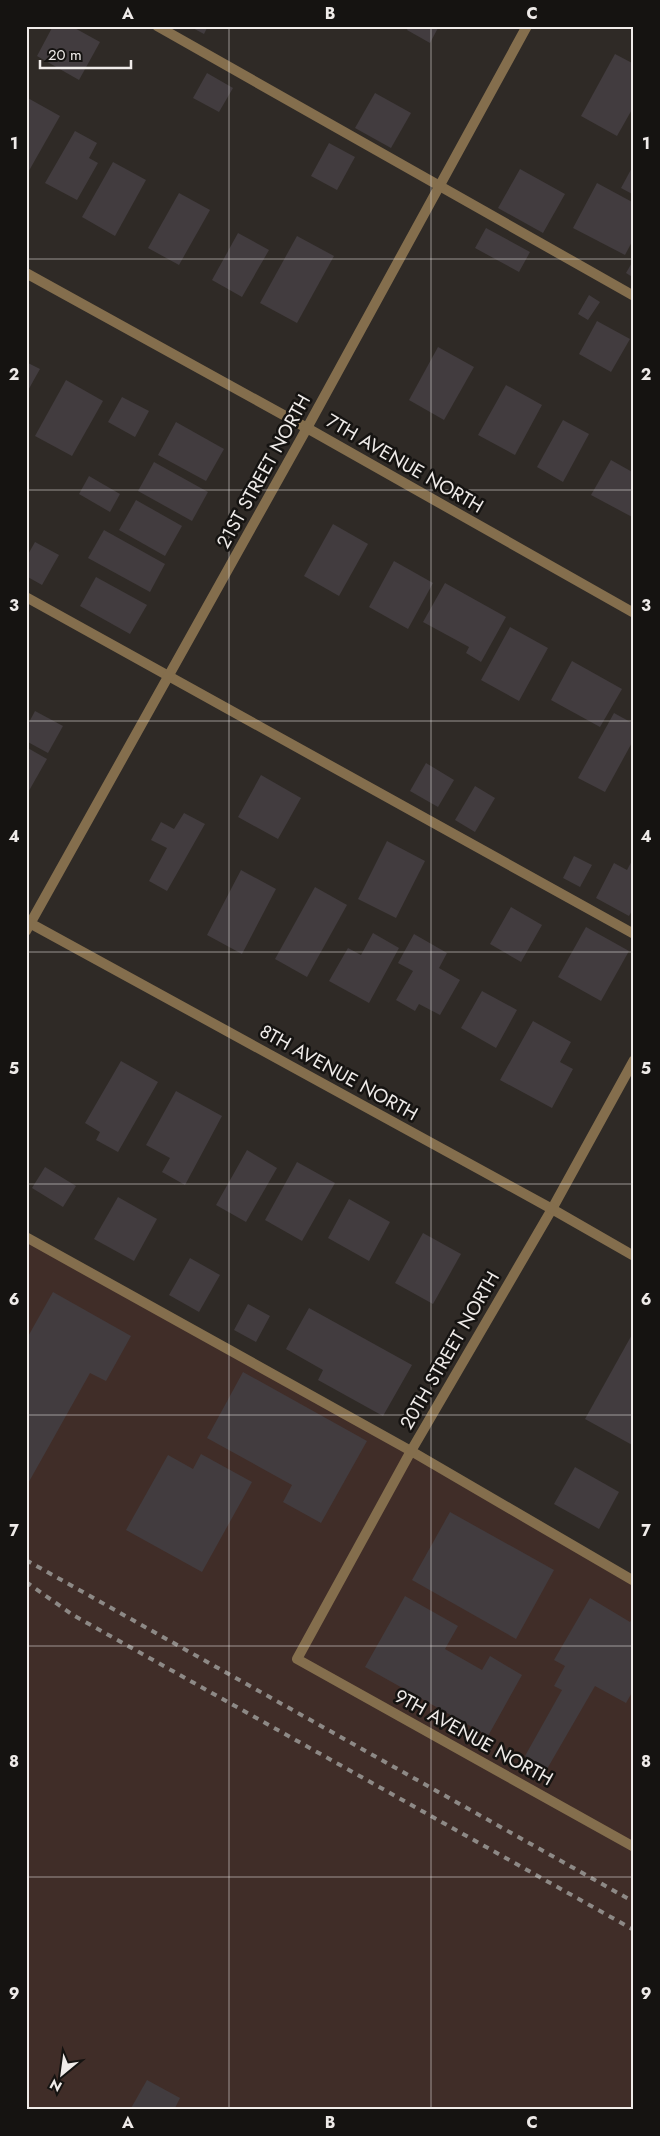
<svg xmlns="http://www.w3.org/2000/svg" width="660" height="2136" font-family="Jost,sans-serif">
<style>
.industrial{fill:#402d28}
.building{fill:#423c3f}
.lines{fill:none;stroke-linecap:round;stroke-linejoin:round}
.service{stroke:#846e4d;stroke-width:10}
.minor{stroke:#846e4d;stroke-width:10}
.tertiary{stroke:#846e4d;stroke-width:10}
.rail{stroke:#8d8986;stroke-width:4;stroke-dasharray:6 6;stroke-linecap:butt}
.grid{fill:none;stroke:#efebe9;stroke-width:1;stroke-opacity:0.55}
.labels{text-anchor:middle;stroke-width:5;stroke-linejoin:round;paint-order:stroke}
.street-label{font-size:19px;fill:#efebe9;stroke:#151311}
.neatline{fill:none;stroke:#efebe9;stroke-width:2}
.grid-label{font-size:16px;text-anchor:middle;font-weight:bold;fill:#efebe9}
</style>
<rect width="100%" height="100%" fill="#2f2a26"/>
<path class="industrial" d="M26 1237 634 1581V2110H26Z"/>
<g class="building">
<path d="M53 26H71L100 42 79 80 37 56Z"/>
<path d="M189 26H208L204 34Z"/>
<path d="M409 26H439L430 43 407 30Z"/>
<path d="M615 54 634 64V106L617 136 581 116Z"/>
<path d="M207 73 233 88 219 112 193 98Z"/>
<path d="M375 93 411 113 391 148 355 128Z"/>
<path d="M26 97 60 116 26 176Z"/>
<path d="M75 131 97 143 89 158 98 163 77 200 45 183Z"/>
<path d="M329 143 355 157 337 190 311 176Z"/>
<path d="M113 162 146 180 115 236 82 217Z"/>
<path d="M634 164V195L621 188Z"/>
<path d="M520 169 565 194 543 233 498 208Z"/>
<path d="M597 183 634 203V238L625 255 573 228Z"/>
<path d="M179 193 210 210 179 265 148 248Z"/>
<path d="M486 228 530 252 519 272 475 248Z"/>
<path d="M238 233 269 250 242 297 212 280Z"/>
<path d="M297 236 334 256 297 323 260 303Z"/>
<path d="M634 259V278L626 273Z"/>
<path d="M589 295 600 302 588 320 578 314Z"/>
<path d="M597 321 630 339 611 372 579 354Z"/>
<path d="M438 347 474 367 444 420 409 400Z"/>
<path d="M26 362 40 369 26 394Z"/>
<path d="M66 380 103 401 72 456 35 436Z"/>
<path d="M506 385 542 405 515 455 478 435Z"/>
<path d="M122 397 149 411 135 437 108 422Z"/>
<path d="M563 420 589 434 563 482 537 467Z"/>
<path d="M176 422 224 449 206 481 158 455Z"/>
<path d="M611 460 634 473V518L591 495Z"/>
<path d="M154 462 208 492 192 521 138 491Z"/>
<path d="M89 476 120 494 110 512 79 494Z"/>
<path d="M136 500 182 526 165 556 119 530Z"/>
<path d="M333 524 368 544 339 596 304 576Z"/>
<path d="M104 530 165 564 150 592 88 558Z"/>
<path d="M35 542 59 555 42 585 26 576V558Z"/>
<path d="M394 561 433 583 408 629 369 607Z"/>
<path d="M96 577 147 605 130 634 80 606Z"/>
<path d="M445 583 506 617 481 662 466 653 469 647 423 622Z"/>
<path d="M510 627 548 648 519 701 481 680Z"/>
<path d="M572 661 622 689 600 727 551 700Z"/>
<path d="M35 711 63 726 48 753 26 741V728Z"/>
<path d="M614 713 634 724V739L605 792 578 778Z"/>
<path d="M26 747 47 759 26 796Z"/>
<path d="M426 763 454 780 438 807 410 791Z"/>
<path d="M261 775 301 798 278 839 238 817Z"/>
<path d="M475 786 495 798 475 832 455 820Z"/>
<path d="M184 813 205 824 167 891 149 881 167 848 151 840 161 822 174 829Z"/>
<path d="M387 841 425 861 396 918 358 899Z"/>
<path d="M574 856 592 865 580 887 563 878Z"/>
<path d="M634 857V907L629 916 596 898 614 863 627 870Z"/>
<path d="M241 870 276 889 242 954 207 935Z"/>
<path d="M315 887 347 905 307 977 275 959Z"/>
<path d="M511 907 542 925 521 962 490 944Z"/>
<path d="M586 927 629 951 601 1001 558 977Z"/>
<path d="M373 933 399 948 369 1003 329 981 348 948 361 955Z"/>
<path d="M414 934 447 953 439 968 460 980 440 1015 419 1004 415 1011 396 1000 413 971 398 963Z"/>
<path d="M482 991 517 1010 496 1048 461 1028Z"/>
<path d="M533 1021 571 1042 560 1062 573 1069 552 1108 500 1080Z"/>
<path d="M121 1061 158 1082 118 1152 96 1140 100 1132 85 1123Z"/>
<path d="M176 1091 222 1116 185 1185 162 1172 170 1158 146 1145Z"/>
<path d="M247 1150 277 1168 246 1222 216 1205Z"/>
<path d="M297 1162 335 1183 302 1241 265 1220Z"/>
<path d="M45 1167 76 1186 63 1207 32 1188Z"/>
<path d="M118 1197 157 1219 134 1261 94 1239Z"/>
<path d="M349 1199 390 1222 369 1261 328 1238Z"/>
<path d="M423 1233 461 1254 433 1304 395 1283Z"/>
<path d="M190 1258 220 1275 199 1312 169 1295Z"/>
<path d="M53 1292 131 1336 106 1381 90 1373 26 1487V1340Z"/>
<path d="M248 1304 270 1316 256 1342 234 1330Z"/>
<path d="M309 1308 412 1365 383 1416 318 1380 323 1370 286 1349Z"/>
<path d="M634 1331V1446L585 1419Z"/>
<path d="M243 1372 367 1441 321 1523 283 1502 292 1485 207 1438Z"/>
<path d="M201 1454 252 1482 202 1572 126 1530 168 1455 193 1469Z"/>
<path d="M575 1467 619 1492 599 1529 554 1504Z"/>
<path d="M450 1512 554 1570 516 1639 412 1580Z"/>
<path d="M405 1596 458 1626 445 1649 482 1670 490 1656 522 1675 488 1736 365 1667Z"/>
<path d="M590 1598 630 1622 634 1616V1689L626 1703 595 1686 547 1769 525 1756 562 1690 554 1686 565 1666 554 1660Z"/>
<path d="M147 2080 180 2098 174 2110H130Z"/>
</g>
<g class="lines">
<g class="service">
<path d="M157 26 634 296"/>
<path d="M26 597 634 934"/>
<path d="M26 1237 411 1451 634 1581"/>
</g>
<g class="minor">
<path d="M26 273 307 428 634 613"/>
<path d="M26 931 307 428 527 26"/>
<path d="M634 1060 552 1209 411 1451 297 1659 634 1847"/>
</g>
<path class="tertiary" d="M26 921 552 1209 634 1256"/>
<g class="rail">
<path d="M26 1560 634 1902"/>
<path d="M26 1582 73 1615 634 1930"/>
</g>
</g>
<path class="grid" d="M229 26V2110M431 26V2110M26 259H634M26 490H634M26 721H634M26 952H634M26 1184H634M26 1415H634M26 1646H634M26 1877H634"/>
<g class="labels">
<g class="street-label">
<text transform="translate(405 463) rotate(30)" y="7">7TH AVENUE NORTH</text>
<text transform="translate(263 471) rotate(-61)" y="7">21ST STREET NORTH</text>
<text transform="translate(339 1072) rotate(29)" y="7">8TH AVENUE NORTH</text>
<text transform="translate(449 1350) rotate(-60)" y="7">20TH STREET NORTH</text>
<text transform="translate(474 1737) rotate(29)" y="7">9TH AVENUE NORTH</text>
</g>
</g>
<rect width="660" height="2136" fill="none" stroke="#151311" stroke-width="55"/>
<g transform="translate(62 2074) rotate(209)" stroke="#151311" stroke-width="4" paint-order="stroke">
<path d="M0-4L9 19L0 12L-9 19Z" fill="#efebe9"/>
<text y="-8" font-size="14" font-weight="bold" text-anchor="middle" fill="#efebe9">N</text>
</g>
<path d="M40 60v8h91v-8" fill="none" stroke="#efebe9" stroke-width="2.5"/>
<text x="48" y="60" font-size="15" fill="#efebe9" stroke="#151311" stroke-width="4" paint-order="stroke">20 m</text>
<rect x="28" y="28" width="604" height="2080" class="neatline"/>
<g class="grid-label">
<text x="128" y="19">A</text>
<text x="330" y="19">B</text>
<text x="532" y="19">C</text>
<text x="14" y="149">1</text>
<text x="646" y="149">1</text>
<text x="14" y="380">2</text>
<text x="646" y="380">2</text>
<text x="14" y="611">3</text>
<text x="646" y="611">3</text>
<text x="14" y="842">4</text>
<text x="646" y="842">4</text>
<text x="14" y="1074">5</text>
<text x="646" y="1074">5</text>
<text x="14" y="1305">6</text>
<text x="646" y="1305">6</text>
<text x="14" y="1536">7</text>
<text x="646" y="1536">7</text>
<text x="14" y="1767">8</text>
<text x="646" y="1767">8</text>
<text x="14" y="1999">9</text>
<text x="646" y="1999">9</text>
<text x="128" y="2128">A</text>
<text x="330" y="2128">B</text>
<text x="532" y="2128">C</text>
</g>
</svg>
